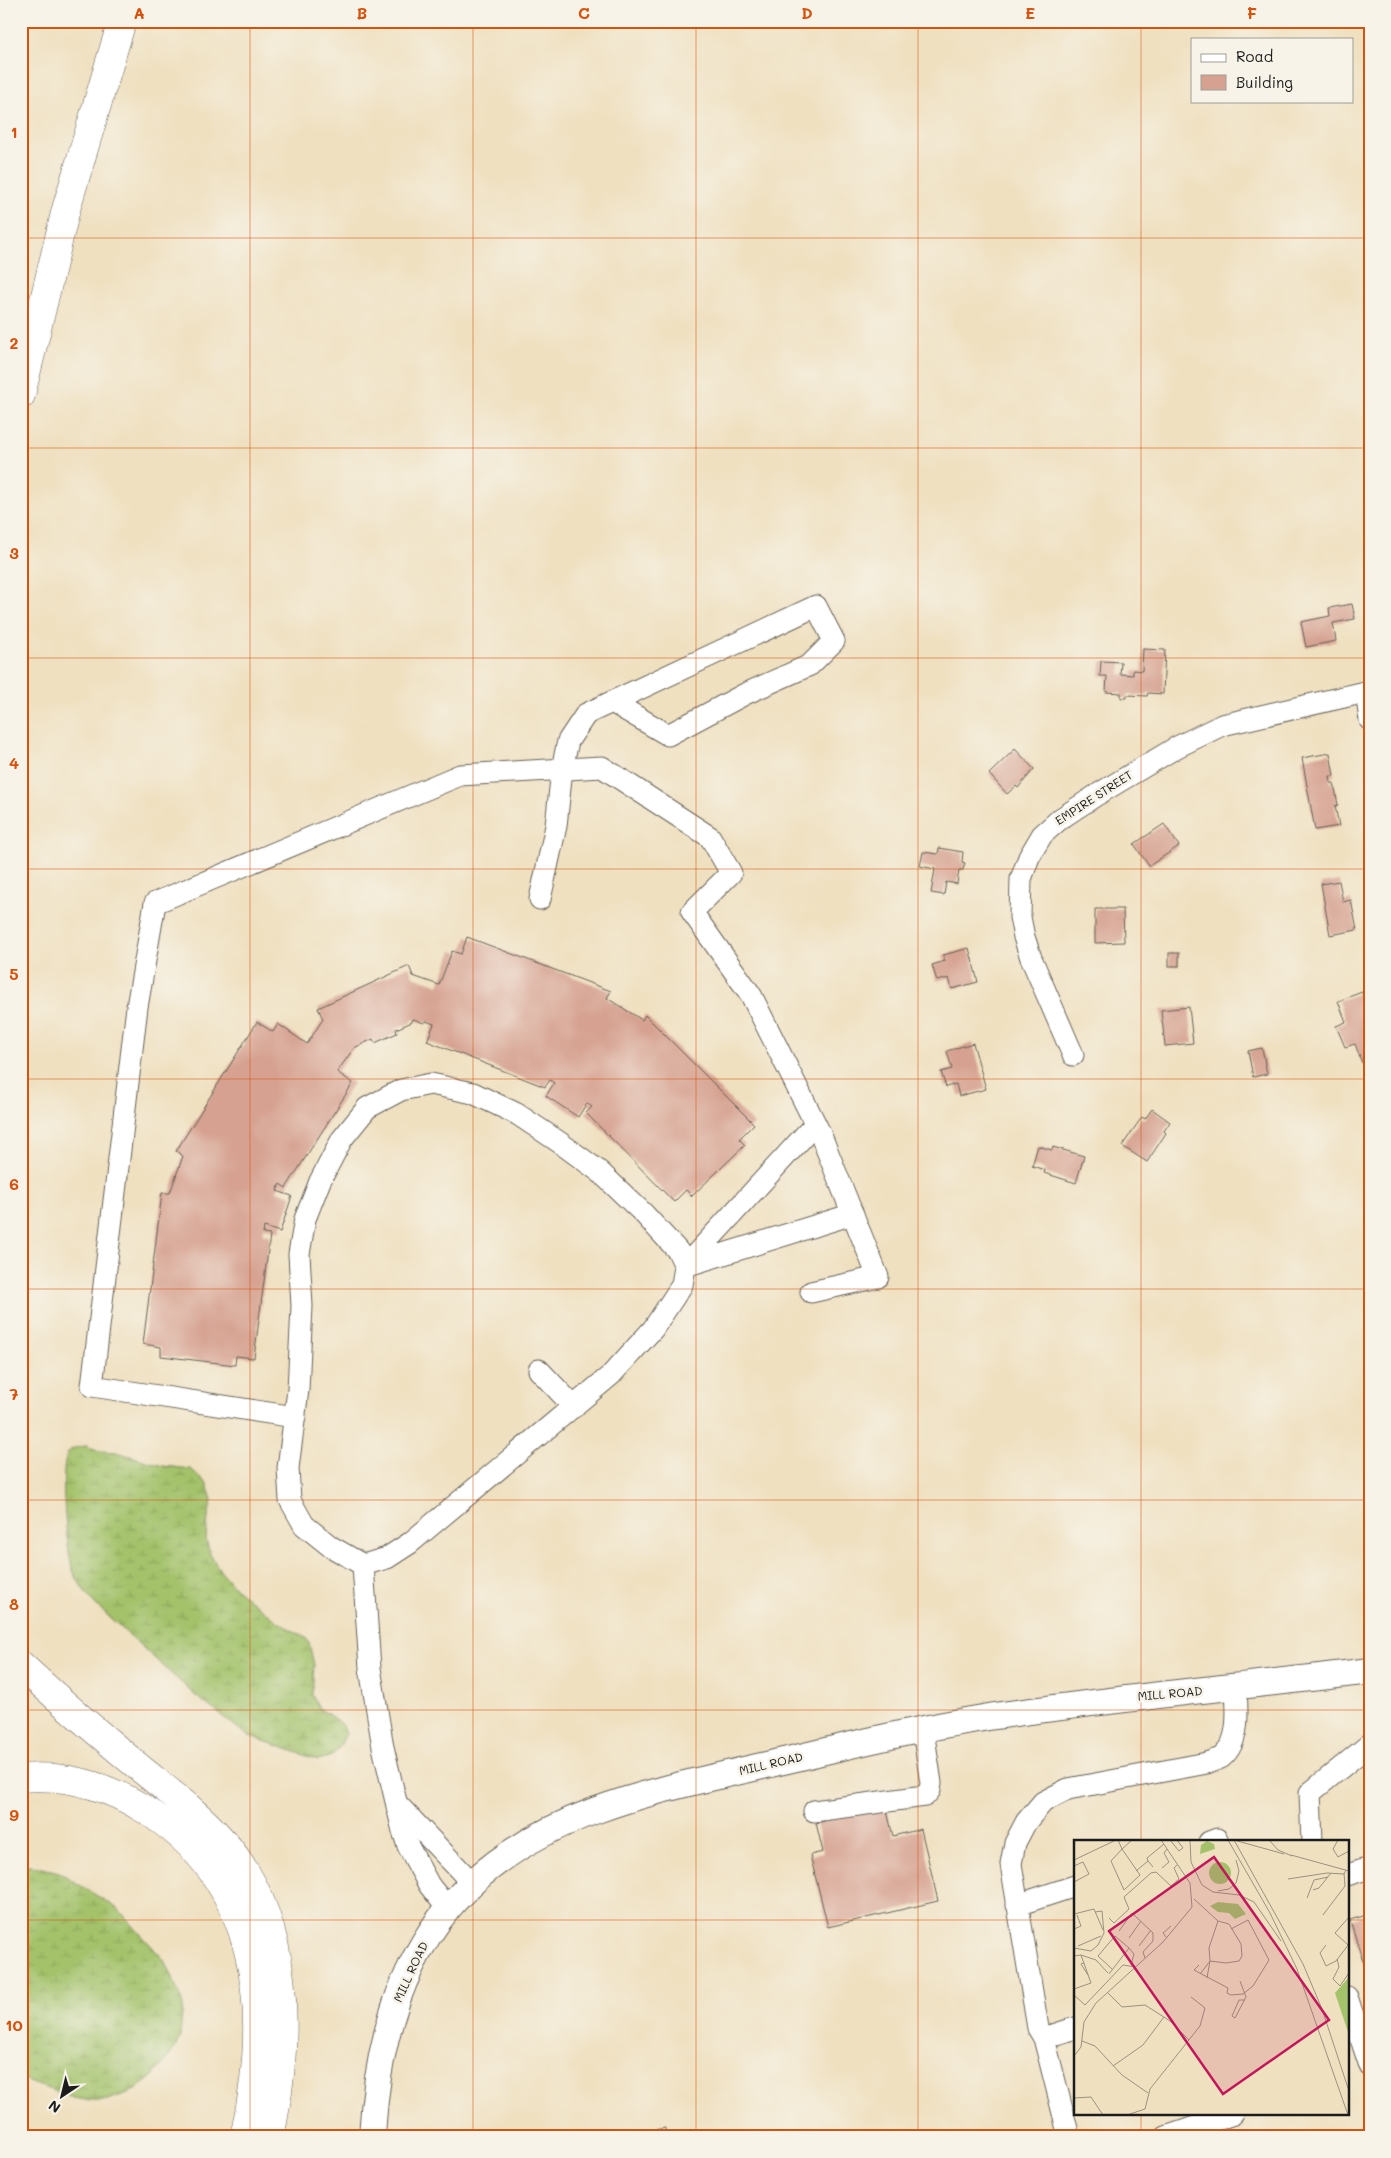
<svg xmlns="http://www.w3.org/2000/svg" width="1391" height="2158" font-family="Mali,sans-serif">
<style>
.wetland{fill:url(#wetland-marsh);stroke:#606f43}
.building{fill:#d6a190}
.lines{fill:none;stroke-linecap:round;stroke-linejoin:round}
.minor-casing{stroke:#666155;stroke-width:23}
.major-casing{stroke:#666155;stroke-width:28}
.highway-casing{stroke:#666155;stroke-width:29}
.minor{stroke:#fff;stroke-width:21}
.major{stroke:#fff;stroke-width:26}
.highway{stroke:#fff;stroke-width:28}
.grid{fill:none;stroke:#d4530e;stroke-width:1;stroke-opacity:0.55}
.labels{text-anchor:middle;stroke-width:5;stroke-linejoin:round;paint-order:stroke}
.street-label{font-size:12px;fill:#1c1c1c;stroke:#f7f3e8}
.inset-road{fill:none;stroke:#9b927e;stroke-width:1}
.view{fill:#c2185b;fill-opacity:0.15;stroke:#c2185b;stroke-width:2.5}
.inset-edge{fill:none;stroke:#1c1c1c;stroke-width:2.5}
.neatline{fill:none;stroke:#d4530e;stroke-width:2}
.grid-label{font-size:16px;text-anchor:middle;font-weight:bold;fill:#d4530e}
</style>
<defs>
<pattern id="wetland-marsh" width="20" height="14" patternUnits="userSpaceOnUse" patternTransform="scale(1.25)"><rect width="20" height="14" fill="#a3c26a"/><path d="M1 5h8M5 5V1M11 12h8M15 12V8" fill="none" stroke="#8ca65b"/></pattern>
</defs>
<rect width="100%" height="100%" fill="#f7f3e8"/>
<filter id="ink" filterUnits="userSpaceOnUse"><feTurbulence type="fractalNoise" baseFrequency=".02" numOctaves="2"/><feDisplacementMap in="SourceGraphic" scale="10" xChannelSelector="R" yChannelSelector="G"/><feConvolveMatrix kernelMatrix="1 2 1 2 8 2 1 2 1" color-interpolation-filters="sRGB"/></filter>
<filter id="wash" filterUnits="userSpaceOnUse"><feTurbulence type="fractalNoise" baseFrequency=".0096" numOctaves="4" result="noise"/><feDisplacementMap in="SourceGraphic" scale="20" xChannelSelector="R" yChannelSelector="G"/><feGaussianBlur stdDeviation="1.12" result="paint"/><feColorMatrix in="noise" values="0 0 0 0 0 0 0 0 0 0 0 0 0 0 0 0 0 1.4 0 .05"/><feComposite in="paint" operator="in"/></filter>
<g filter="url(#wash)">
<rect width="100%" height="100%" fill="#efe0c0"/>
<g class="wetland">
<path d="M86 1446 100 1451 117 1452 163 1466 191 1469 207 1484 212 1500 208 1517 206 1539 210 1554 221 1572 238 1591 280 1623 306 1638 309 1643 314 1665 312 1695 319 1708 342 1724 346 1733 340 1746 332 1756 318 1760 247 1735 197 1697 95 1604C85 1592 75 1579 71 1564 67 1545 59 1471 67 1455 70 1447 79 1447 86 1446Z"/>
<path d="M21 1865 38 1867 59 1872 118 1909 164 1960 183 2002 180 2037 174 2050 152 2077 135 2090 108 2100H86L73 2098 21 2079Z"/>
</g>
<g id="blocks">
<g class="building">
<path d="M1352 604 1355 619 1333 623 1336 641 1306 647 1301 622 1330 616 1329 608Z"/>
<path d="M1143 649 1165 650 1163 694 1148 693 1147 696 1127 695V698H1121V693L1106 692 1107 676H1100L1101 661 1121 662 1120 674 1133 675V670L1142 671Z"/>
<path d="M1015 749 1034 769 1018 788 1016 786 1007 794 989 774Z"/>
<path d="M1330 753 1334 776H1330L1331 783H1334L1338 805 1335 806 1339 826 1315 830 1302 758Z"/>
<path d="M1164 824 1179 846 1149 866 1134 844Z"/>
<path d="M939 848 963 852 962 862 965 863 963 870H959L957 884 946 882 944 895 931 893 935 869 920 866 923 852 938 854Z"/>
<path d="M1339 881 1343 902 1351 900 1357 930 1330 935 1321 884Z"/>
<path d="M1095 909H1123L1124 942 1095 943Z"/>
<path d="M467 937 611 991 607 998 642 1020 645 1015 754 1124 739 1139 745 1145 692 1196 686 1190 674 1202 586 1113 592 1107 587 1103 578 1117 546 1096 554 1083 550 1080 545 1087 427 1041 434 1024 426 1021 424 1023 413 1019 412 1022 396 1029 397 1033 375 1043 373 1039 354 1048 337 1072 353 1083 286 1188 280 1184 277 1191 292 1196 280 1232 264 1227 263 1234 270 1235 254 1358 236 1356 235 1365 161 1356V1347L143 1344 162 1193H170L183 1156 176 1151 257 1022 273 1032 278 1024 307 1044 323 1019 318 1008 409 966 413 976 439 985 452 951 461 954Z"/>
<path d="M969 948 978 982 952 989 949 978 937 981 932 965 945 961 943 955Z"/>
<rect x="1169" y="953" width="10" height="13"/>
<path d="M1362 992 1370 1013V1061L1362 1063 1355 1044 1345 1047 1336 1026 1346 1022 1338 1001Z"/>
<path d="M1189 1007 1193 1043 1165 1046 1161 1010Z"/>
<path d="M973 1043 986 1089 959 1096 956 1084 946 1087 941 1072 952 1069 947 1051Z"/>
<path d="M1262 1048 1267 1074 1253 1077 1248 1051Z"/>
<path d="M1152 1109 1170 1122 1164 1131 1166 1133 1147 1162 1122 1146 1142 1117 1145 1119Z"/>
<path d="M1038 1146 1052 1150 1053 1147 1084 1156 1076 1183 1044 1173 1045 1170 1032 1166Z"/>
<path d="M886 1807 893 1836 921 1829 938 1901 828 1927 810 1855 823 1852 816 1823Z"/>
<path d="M1370 1914V1980H1369L1350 1920Z"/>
<path d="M636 2128 637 2133 665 2128 666 2137H599L598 2135Z"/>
</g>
</g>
</g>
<g filter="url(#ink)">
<use href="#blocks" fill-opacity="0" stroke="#666155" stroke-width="1"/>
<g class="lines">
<defs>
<g id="minor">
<path d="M1366 692 1370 720"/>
<path d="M540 899 556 826 562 769 568 741 586 714 816 606 834 641 810 665 745 694 668 735 612 702"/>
<path d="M1073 1055 1031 958 1024 937 1020 917 1021 879 1029 857 1042 835 1060 819 1095 796 1177 747 1222 725 1370 691"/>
<path d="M815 1124 685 1266 853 1214"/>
<path d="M539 1370 574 1407"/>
<path d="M295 1417 92 1386 137 1007 155 903 460 775 602 767 710 837 731 873 692 912 751 995 820 1133 878 1277 811 1292"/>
<path d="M363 1565 387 1558 410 1543 611 1375 653 1329 682 1285 685 1266 678 1251 644 1214 600 1172 559 1142 517 1114 473 1093 431 1084 401 1090 367 1108 342 1139 320 1181 305 1219 299 1254 302 1306 298 1390 288 1468 290 1500 304 1525 330 1546 363 1565 370 1668 383 1747 403 1831 408 1846 429 1885 448 1909"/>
<path d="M398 1805 472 1883"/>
<path d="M814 1811 925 1796 930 1790 931 1783 923 1730"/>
<path d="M1209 1842 1217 1839"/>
<path d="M1312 1842 1310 1793 1370 1744"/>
<path d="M1347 1875 1370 1868"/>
<path d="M1017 1905 1075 1886"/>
<path d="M1347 1997 1370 2066"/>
<path d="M1044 2038 1075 2028"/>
<path d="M1069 2137 1044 2038 1038 2028 1011 1864 1015 1843 1026 1822 1043 1802 1068 1789 1207 1763C1211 1761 1218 1760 1222 1757 1241 1741 1237 1709 1236 1688"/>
<path d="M1166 2137 1233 2114"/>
</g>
<path id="major" d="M372 2137C377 2043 401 1949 472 1883 552 1809 660 1790 762 1766 835 1749 909 1730 983 1718 1111 1698 1241 1687 1370 1671"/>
<g id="highway">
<path d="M21 395 66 209 122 21"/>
<path d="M21 1665C60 1701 100 1735 141 1769 168 1791 197 1812 221 1839 293 1919 291 2037 270 2137"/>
<path d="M21 1778C65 1774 107 1786 144 1809 262 1881 272 2013 244 2137"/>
</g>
</defs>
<use href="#minor" class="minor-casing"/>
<use href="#major" class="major-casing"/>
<use href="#highway" class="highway-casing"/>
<use href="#minor" class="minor"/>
<use href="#major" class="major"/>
<use href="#highway" class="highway"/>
</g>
</g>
<path class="grid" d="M250 21V2137M473 21V2137M696 21V2137M918 21V2137M1141 21V1842M21 238H1370M21 448H1370M21 658H1370M21 869H1370M21 1079H1370M21 1289H1370M21 1500H1370M21 1710H1370M21 1920H1075M1347 1920H1370M1141 2114V2137"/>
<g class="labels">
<g class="street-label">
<text transform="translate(1094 798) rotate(-33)" y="4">EMPIRE STREET</text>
<text transform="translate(1170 1694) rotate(-5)" y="4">MILL ROAD</text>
<text transform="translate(771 1764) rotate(-13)" y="4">MILL ROAD</text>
<text transform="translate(411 1972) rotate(-65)" y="4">MILL ROAD</text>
</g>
</g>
<g transform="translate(1074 1840)">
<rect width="275" height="275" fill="#efe0c0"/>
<path d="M133 1 140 4 141 9 126 14 127 5ZM135 33a11 11 0 1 1 22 0a11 11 0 1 1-22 0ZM144 62 164 64 172 74 161 79 155 73 144 72 136 66Z" fill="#a3c26a"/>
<path d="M275 137V195L261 153Z" fill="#a3c26a"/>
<path class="inset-road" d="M44 0 48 9 58 0M96 0 105 11 109 8 103 0M116 0 117 22 128 45 139 52 165 55 180 62 207 101M154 0 196 73 223 129 274 275M160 0 210 14M160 0 229 124 248 169 275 251M195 0 204 10 218 16M264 0 259 9 264 17 275 11M48 9 66 35 50 50 37 21ZM217 15 275 31M0 20 42 0M74 21 73 18 90 4M0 26 9 22 15 34 0 42M88 28 95 22 90 13 93 9M62 31 74 21 79 27M214 39 253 33 270 34 272 30M239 50 245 48 257 33M144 51 155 49 162 43 165 31 162 20M233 58 240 40 254 37M120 59 144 81 155 84 167 104 168 116 165 121 152 123 136 121 135 108 144 81M0 74 20 69 29 90M249 75 271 46 270 33M35 78 40 83 55 69 50 57 77 33 82 32 97 46 105 39 100 28 104 24M0 89 7 86 3 75M45 91 58 73 79 93V101L69 112 71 118M92 97 89 93 97 86M55 98 67 81M252 105 246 113 252 126 262 121 275 104M274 105 261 93 275 77M4 106 27 96M65 106 77 90M0 108 17 111 24 105 30 93 28 71 21 72M55 108 60 114 57 125M7 115 22 120 34 133M0 116 7 115 17 143 0 149M263 119 265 127 259 139 266 146 275 133M10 123 7 124 14 135M125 125 120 130 154 148 153 153 157 155 169 154 179 146 195 120 174 80 157 89M35 134 55 108 41 96 24 116 38 129M126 134 136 121 133 138M166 141 172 157 161 178 158 176 165 160H171M34 153 48 167 71 165 96 181 115 200M0 155 11 165 49 125 61 127M8 201 21 206 48 235 74 253M0 216 7 207 10 182 22 163 89 102 118 67 116 43 87 0M39 226 69 205 90 177M0 258 17 257 29 275M53 275 71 269 76 249 126 186 131 168 117 157"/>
<path class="view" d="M140 17 255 180 149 254 35 91Z"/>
<rect width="275" height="275" class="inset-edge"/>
</g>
<rect width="1391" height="2158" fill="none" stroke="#f7f3e8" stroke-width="55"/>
<rect x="1191" y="38" width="162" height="65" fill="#f7f3e8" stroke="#9f9d96"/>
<rect x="1201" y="54" width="25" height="8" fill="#ffffff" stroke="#9f9d96"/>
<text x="1236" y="62" font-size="15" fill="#1c1c1c">Road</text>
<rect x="1201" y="75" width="25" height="15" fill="#d6a190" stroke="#9f9d96"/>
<text x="1236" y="88" font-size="15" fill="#1c1c1c">Building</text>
<g transform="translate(62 2096) rotate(215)" stroke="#f7f3e8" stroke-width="4" paint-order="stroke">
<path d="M0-4L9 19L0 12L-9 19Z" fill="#1c1c1c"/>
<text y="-8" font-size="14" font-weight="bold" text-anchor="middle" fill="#1c1c1c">N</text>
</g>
<rect x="28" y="28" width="1336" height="2102" class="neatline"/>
<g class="grid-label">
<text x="139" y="19">A</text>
<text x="362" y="19">B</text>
<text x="584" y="19">C</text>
<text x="807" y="19">D</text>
<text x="1030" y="19">E</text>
<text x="1252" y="19">F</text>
<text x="14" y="138">1</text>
<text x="14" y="349">2</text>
<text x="14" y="559">3</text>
<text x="14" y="769">4</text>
<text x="14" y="980">5</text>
<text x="14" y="1190">6</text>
<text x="14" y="1400">7</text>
<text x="14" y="1610">8</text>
<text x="14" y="1821">9</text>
<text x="14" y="2031">10</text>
</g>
</svg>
